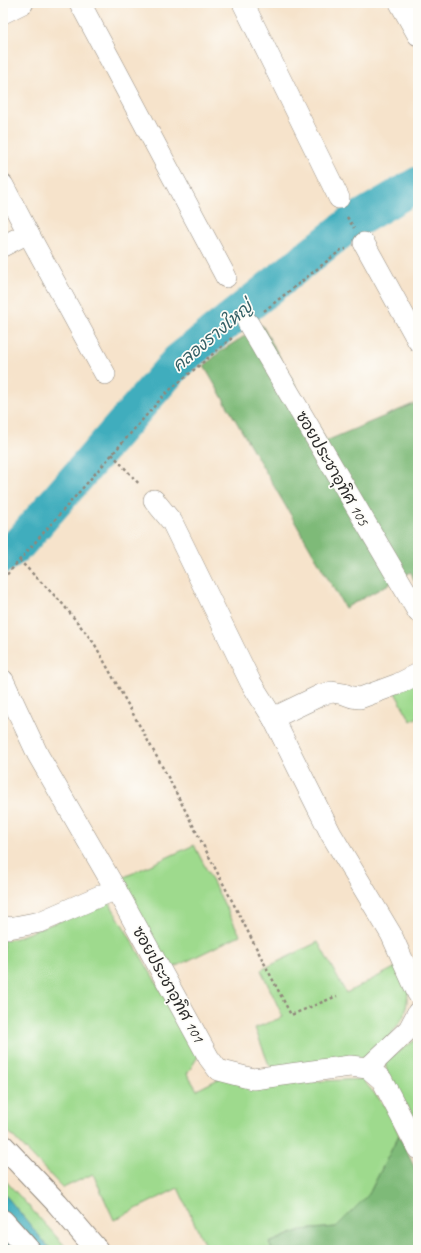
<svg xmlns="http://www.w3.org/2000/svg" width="421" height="1253" font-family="Caveat,'Playpen Sans Thai',sans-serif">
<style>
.green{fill:#9eda8d;stroke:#64825c}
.forest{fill:#7eba78;stroke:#547252}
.water{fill:#3fadbd;stroke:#356c74}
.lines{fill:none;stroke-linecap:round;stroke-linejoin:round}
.river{stroke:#3fadbd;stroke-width:35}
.minor-casing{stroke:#90877b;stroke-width:22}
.secondary-casing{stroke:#90877b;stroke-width:24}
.motorway-casing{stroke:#90877b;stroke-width:24}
.path{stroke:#90877b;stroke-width:2.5;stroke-dasharray:3 3;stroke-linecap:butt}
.minor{stroke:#fff;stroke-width:21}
.secondary{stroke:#fff;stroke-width:22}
.motorway{stroke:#fff;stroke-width:22}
.labels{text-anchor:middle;stroke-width:3.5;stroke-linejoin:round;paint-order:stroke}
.street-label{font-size:16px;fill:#2b2b2b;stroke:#fdfcf7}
.water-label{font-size:17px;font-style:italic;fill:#335f65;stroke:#fdfcf7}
</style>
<rect width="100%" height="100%" fill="#fdfcf7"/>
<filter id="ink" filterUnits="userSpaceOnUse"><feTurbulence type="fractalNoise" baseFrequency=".025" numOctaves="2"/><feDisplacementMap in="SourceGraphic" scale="8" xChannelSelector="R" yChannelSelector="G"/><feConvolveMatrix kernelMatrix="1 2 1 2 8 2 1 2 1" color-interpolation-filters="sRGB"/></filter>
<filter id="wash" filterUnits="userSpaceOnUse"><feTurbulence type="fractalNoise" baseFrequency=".012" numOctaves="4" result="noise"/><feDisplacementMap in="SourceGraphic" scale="16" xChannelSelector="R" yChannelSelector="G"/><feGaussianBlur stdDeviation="0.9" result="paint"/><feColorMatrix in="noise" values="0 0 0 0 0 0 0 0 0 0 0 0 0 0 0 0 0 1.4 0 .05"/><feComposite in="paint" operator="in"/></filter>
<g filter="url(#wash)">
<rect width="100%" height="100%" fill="#f6e3cb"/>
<g class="green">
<path d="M418 680V717L411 721 394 691Z"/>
<path d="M194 845 240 935 167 971 120 879Z"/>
<path d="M109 902 199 1055 187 1074 197 1090 224 1076 280 1083 362 1079 388 1109 399 1135 369 1194 336 1227 301 1230 269 1243 272 1250H207L178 1188 114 1220 93 1174 63 1188 3 1126V940L13 939Z"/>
<path d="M318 942 346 993 398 966 409 988 405 1015 390 1036 367 1057 278 1071 269 1065 255 1028 283 1017 261 970Z"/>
<path d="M418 1038V1125L387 1073 385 1061Z"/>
<path d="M3 1178 65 1246 68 1250H3Z"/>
</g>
<g class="forest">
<path d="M262 325 326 441 418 402V589H417L411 572 345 608 204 366 221 351Z"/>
<path d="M399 1135 418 1175V1250H272L269 1243 301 1230 336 1227 369 1194Z"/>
</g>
<path class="water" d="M3 1192 51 1250H3Z"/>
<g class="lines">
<path class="river" d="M3 556 19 544 178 361 350 224 418 184"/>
</g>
</g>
<g filter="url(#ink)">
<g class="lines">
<defs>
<g id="minor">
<path d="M80 3 226 277"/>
<path d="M243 3 339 198"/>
<path d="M400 3 418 35"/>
<path d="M3 13 23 3"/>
<path d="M3 185 28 233 105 374"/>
<path d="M364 243 418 341"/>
<path d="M3 246 28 233"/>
<path d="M248 323 418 612"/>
<path d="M154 500 172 522 251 683 273 718 331 834 391 934 418 994"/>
<path d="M3 680 38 755 123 902 209 1058 218 1070 253 1079 350 1066 368 1068 382 1080 418 1149"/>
<path d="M273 718 321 695 332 692 344 694 352 697 360 698 398 684 418 674"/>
<path d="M3 926 9 928 40 922 116 889"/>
<path d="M368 1068 409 1029 418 1012"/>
</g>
<path id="secondary" d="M3 1146 57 1203 97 1250"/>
<path id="motorway" d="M3 1221 29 1250"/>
</defs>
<use href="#minor" class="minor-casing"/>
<use href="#secondary" class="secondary-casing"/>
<use href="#motorway" class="motorway-casing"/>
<g class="path">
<path d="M347 217 354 228"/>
<path d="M264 311 341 250 346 249"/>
<path d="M112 454 140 485"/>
<path d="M19 560 61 602 94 643 169 779 291 1015 337 996"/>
<path d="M3 579 165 394 233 337"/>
</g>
<use href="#minor" class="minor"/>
<use href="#secondary" class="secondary"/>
<use href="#motorway" class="motorway"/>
</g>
</g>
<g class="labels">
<g class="street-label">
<text transform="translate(333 468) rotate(60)" y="6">ซอยประชาอุทิศ 105</text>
<text transform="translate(169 984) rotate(61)" y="6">ซอยประชาอุทิศ 101</text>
</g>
<g class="water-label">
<text transform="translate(212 336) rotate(-40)" y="6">คลองรางใหญ่</text>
</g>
</g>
<rect width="421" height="1253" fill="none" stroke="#fdfcf7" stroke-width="16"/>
</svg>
